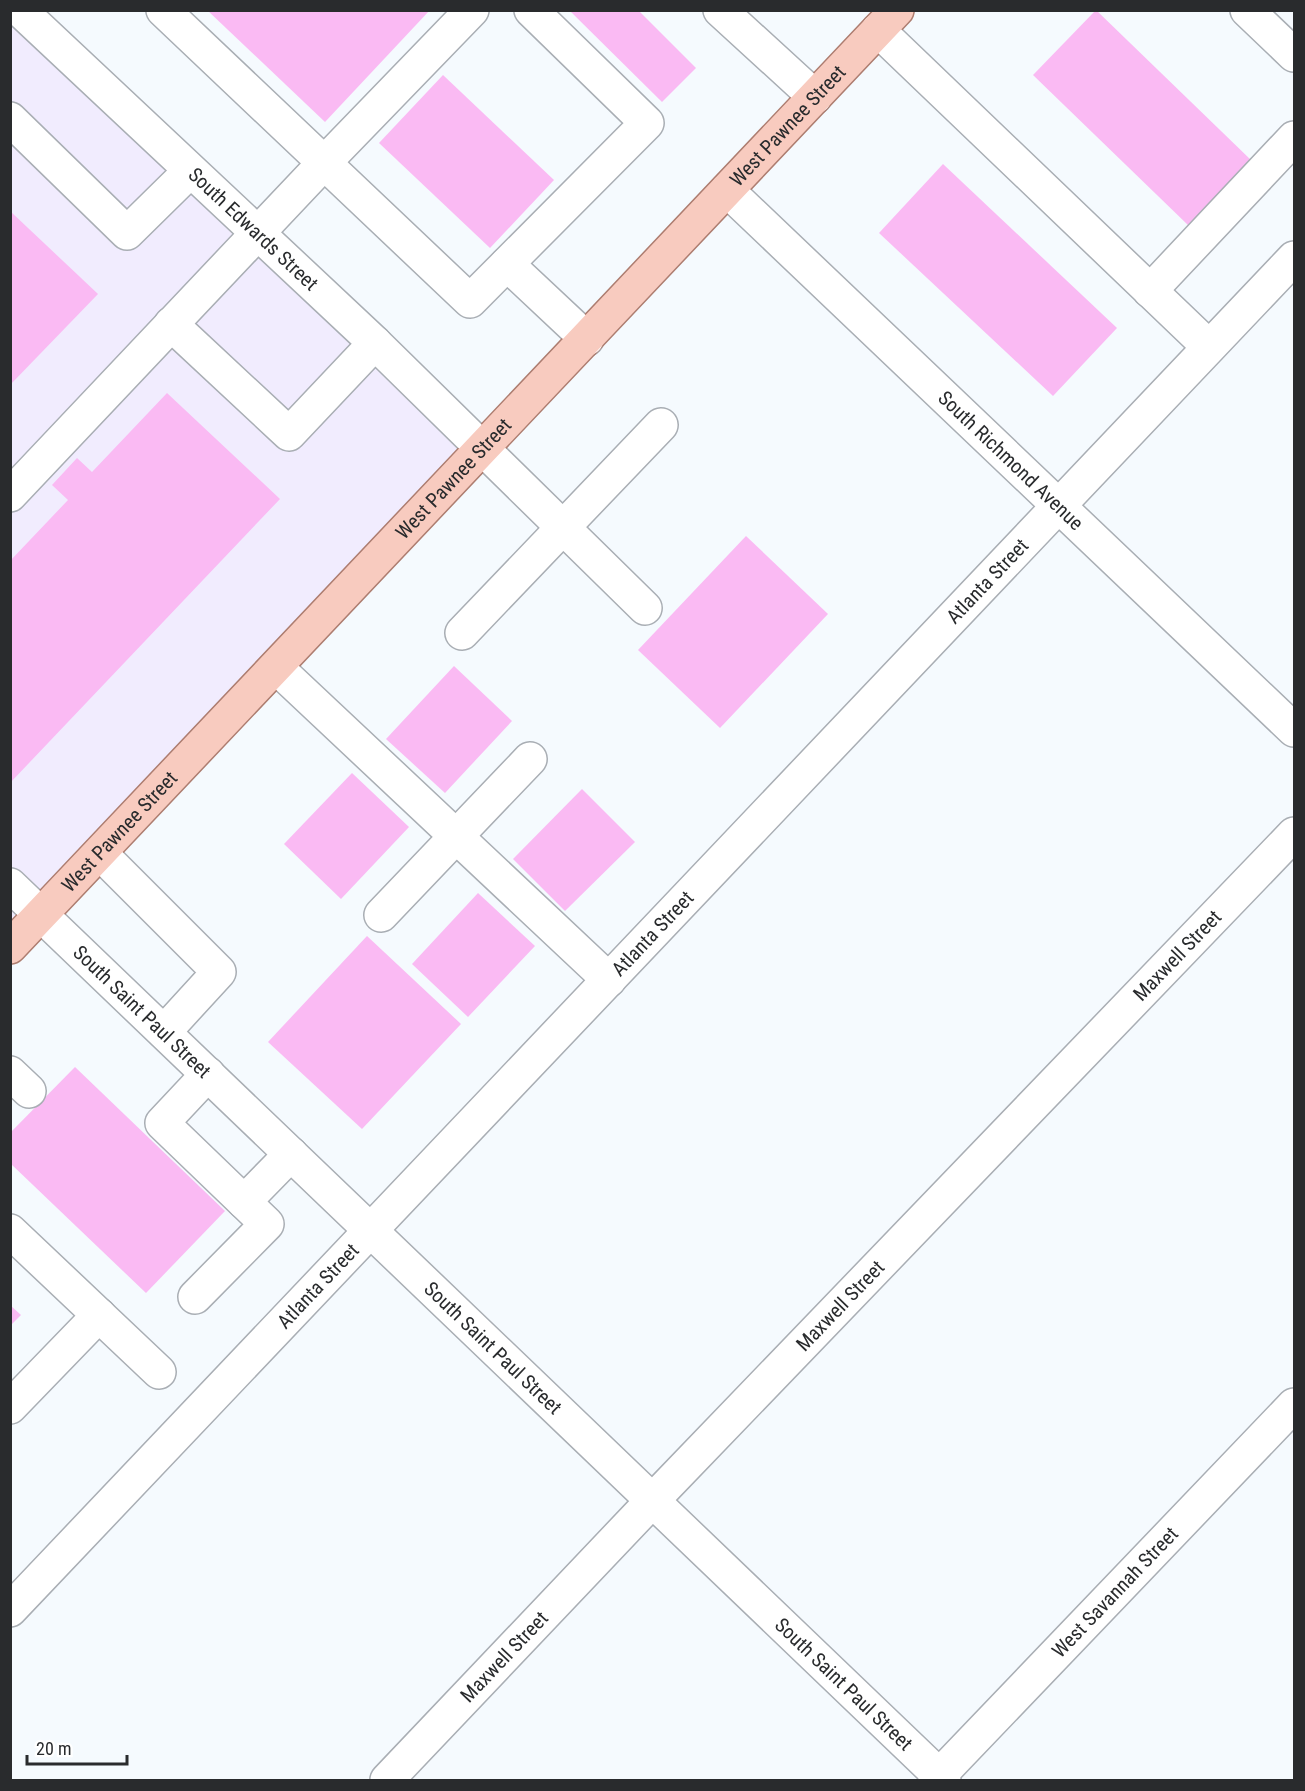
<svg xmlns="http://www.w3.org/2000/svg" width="1305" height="1791" font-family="'Roboto Condensed',sans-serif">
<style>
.industrial{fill:#f1ecfe}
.building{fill:#fabaf3}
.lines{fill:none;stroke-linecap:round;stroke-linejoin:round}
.minor-casing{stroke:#a9aeb4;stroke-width:36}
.major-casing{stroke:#ad7d70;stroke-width:36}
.minor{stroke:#fff;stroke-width:33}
.major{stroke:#f8cbbf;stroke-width:33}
.labels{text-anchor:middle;stroke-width:6;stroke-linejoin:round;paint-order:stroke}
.street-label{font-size:20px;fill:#292b2d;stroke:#fff}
</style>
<rect width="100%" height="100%" fill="#f5fafe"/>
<path class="industrial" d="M10 11 482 449 11 944Z"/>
<g class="building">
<path d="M207 10H430L325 122Z"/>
<path d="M569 10H638L696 68 662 102Z"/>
<path d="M1096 10 1252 161 1189 226 1033 75Z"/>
<path d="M443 75 554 180 490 248 379 143Z"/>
<path d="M943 164 1117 328 1053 396 879 233Z"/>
<path d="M10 211 98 294 10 385Z"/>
<path d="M167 393 280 499 10 783V561L68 500 52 485 77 458 92 472Z"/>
<path d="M746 536 828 614 720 728 638 650Z"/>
<path d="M454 666 512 721 445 793 386 739Z"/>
<path d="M352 773 409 827 341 899 284 844Z"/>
<path d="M582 789 635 842 565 911 513 859Z"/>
<path d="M478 893 535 946 468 1017 412 964Z"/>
<path d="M367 936 461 1024 362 1129 268 1042Z"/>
<path d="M75 1067 225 1211 146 1293 10 1163V1133Z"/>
<path d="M10 1305 21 1315 10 1326Z"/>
</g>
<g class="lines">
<defs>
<g id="minor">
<path id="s1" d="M20 10 375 343 645 608"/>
<path d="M163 10 470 301 647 123 531 10"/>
<path d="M720 10 815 97"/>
<path d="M1247 10 1294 55"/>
<path d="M878 30 1209 347"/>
<path d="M10 119 127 233 190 171"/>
<path id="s2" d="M727 190 1294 730"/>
<path d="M507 264 587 339"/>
<path d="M1150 291 1294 138"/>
<path d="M171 324 289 434 375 343"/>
<path d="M10 495 323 164 472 10"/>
<path d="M462 633 661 425"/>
<path d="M276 667 609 980"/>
<path d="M100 853 219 972 164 1032"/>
<path id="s3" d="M10 885 944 1780"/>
<path d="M381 915 530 759"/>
<path d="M10 1073 29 1091"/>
<path d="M244 1202 291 1154"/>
<path d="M10 1231 159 1372"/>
<path d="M195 1297 267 1224 162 1123 208 1074"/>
<path d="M10 1407 99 1315"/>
<path id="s4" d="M10 1610 1294 258"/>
<path id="s5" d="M387 1780 652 1501 1294 834"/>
<path id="s6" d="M935 1780 1294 1405"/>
</g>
<g id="major">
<path id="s7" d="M10 947 897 10"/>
</g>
</defs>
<use href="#minor" class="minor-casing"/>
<use href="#major" class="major-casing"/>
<use href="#minor" class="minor"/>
<use href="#major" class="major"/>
</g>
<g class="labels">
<g class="street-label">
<text dy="7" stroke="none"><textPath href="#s7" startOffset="1131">West Pawnee Street</textPath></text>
<text dy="7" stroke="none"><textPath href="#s1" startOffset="320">South Edwards Street</textPath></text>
<text dy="7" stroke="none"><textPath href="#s2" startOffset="392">South Richmond Avenue</textPath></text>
<text dy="7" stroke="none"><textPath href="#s7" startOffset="645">West Pawnee Street</textPath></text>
<text dy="7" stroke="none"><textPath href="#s4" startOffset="1419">Atlanta Street</textPath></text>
<text dy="7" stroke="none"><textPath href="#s7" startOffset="159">West Pawnee Street</textPath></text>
<text dy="7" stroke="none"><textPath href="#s4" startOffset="933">Atlanta Street</textPath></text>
<text dy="7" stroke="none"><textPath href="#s5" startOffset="1142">Maxwell Street</textPath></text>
<text dy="7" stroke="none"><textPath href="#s3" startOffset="183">South Saint Paul Street</textPath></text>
<text dy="7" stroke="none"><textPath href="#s4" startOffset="447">Atlanta Street</textPath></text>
<text dy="7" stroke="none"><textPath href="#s5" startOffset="656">Maxwell Street</textPath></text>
<text dy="7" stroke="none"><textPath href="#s3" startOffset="669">South Saint Paul Street</textPath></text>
<text dy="7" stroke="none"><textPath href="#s6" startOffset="260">West Savannah Street</textPath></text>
<text dy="7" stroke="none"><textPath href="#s5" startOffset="170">Maxwell Street</textPath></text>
<text dy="7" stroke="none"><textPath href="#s3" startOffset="1155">South Saint Paul Street</textPath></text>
</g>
</g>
<rect width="1305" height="1791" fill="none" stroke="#292b2d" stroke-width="24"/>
<path d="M27 1755v9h100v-9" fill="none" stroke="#292b2d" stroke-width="3"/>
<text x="36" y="1755" font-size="18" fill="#292b2d" stroke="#ffffff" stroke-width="4.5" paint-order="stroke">20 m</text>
</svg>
